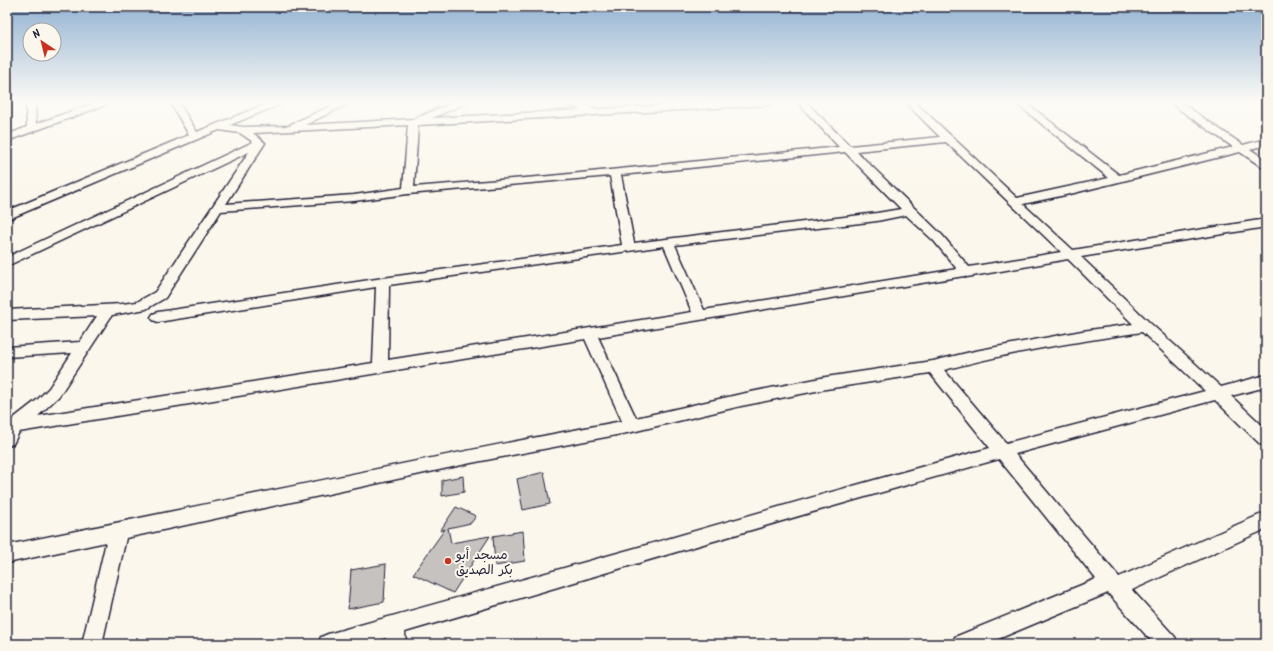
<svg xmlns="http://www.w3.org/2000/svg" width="1273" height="651" font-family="Kalam,'Playpen Sans Arabic',sans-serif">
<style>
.building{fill:#c6c2c0;stroke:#22223b}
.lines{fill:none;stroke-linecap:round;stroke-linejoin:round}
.street-casing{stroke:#22223b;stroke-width:3}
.street{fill:#fbf7ec;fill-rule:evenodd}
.poi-dot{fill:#c8321e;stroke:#fbf7ec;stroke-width:1.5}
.labels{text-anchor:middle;stroke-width:4;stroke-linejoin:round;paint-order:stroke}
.near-poi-label{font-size:13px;fill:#22223b;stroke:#fbf7ec;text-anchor:start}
</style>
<rect width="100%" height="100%" fill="#fbf7ec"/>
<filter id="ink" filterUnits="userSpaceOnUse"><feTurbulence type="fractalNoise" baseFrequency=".025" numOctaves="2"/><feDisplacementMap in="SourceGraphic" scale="8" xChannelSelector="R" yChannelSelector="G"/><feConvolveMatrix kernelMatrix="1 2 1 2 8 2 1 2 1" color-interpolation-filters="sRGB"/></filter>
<g filter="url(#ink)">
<g class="building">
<path d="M544 472 550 504 523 510 517 479Z"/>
<path d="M463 476 464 492 442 496V480Z"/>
<path d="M456 507 476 516 471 523 448 528 451 543 490 536 453 593 413 574 445 529 440 531Z"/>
<path d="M523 531 525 561 495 566 493 536Z"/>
<path d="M386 564 384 602 348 609 351 570Z"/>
</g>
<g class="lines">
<defs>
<g id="street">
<path d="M26 102H35L36 124 97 102H110L108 104 7 141V135L27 127Z"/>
<path d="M170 102H178L197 132 271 102H283L281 104 230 125 243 127 290 126 291 124 340 102H352L305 125 414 119 454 102H466L464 104 432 118 581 110 565 104 564 102H576L597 109 728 102H775L770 105 418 125 414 187 550 176 839 147 797 102H806L850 146 940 137 905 102H915L1017 198 1109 178 1017 104 1016 102H1025L1119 175 1233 147 1169 102H1180L1243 145 1266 139V145L1250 149 1266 160V168L1262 167 1240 152 1070 194 1023 204 1073 250 1266 219V227L1081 257 1150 323 1221 387 1266 375V387L1231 396 1266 429V446L1260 444 1215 400 1015 454 1119 577 1266 512V529L1132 590 1175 637 1178 644H1154L1108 593 986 644H952L955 637 1096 579 999 459C801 514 603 574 405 632L406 644H386V638L363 644H318L321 637 328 634C437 603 547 573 657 542 768 510 879 478 990 448L930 373 826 389 741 406 632 432 471 463 126 538 102 644H82L106 542 7 563V545C212 504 416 459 622 421L585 339 19 432 13 444 7 446V421H10L37 400 49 388 72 353 7 357V347L80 342 97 316 7 320V310L122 304 137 302 155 292 249 152 7 266V257L253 142 240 133 219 130 11 218 7 219V211L189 135ZM408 125 403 188 354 195 226 204 265 143 253 133ZM946 142 1061 252 969 267 942 235 856 151ZM845 152 901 209 877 213 634 243 621 175ZM610 176 622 245 383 278 158 312 153 314 151 317 153 320 158 322 376 287 373 363 38 416 59 396 112 315 146 309 165 298 221 211 354 201 408 194ZM906 215 934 241 957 269 704 310 675 245 877 221ZM664 246 692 312 388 360 389 285ZM1068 259 1133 324 1082 331 975 351 933 361 826 377 741 394 636 418 598 337 964 276 967 277ZM1142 332 1205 391 1006 443 944 370C1009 352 1076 342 1142 332Z"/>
</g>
</defs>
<use href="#street" class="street-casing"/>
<use href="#street" class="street"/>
</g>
</g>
<linearGradient id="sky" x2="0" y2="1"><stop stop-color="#92b2d2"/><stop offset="0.53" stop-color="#fdfbf6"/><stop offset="1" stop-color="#fdfbf6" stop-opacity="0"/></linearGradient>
<rect width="1273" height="193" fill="url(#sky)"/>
<circle class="poi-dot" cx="448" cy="561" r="4"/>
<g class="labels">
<g class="near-poi-label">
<text x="456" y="559">مسجد أبو<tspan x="456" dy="15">بكر الصديق</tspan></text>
</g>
</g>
<rect width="1273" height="651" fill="none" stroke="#fbf7ec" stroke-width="24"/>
<rect x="12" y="12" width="1249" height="627" fill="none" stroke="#22223b" stroke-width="1.5" filter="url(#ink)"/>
<g transform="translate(42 42) rotate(325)"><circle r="19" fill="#fbf7ec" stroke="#a4a2a5"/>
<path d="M0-3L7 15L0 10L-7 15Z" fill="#c8321e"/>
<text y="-6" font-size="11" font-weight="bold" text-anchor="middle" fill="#22223b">N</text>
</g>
</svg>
